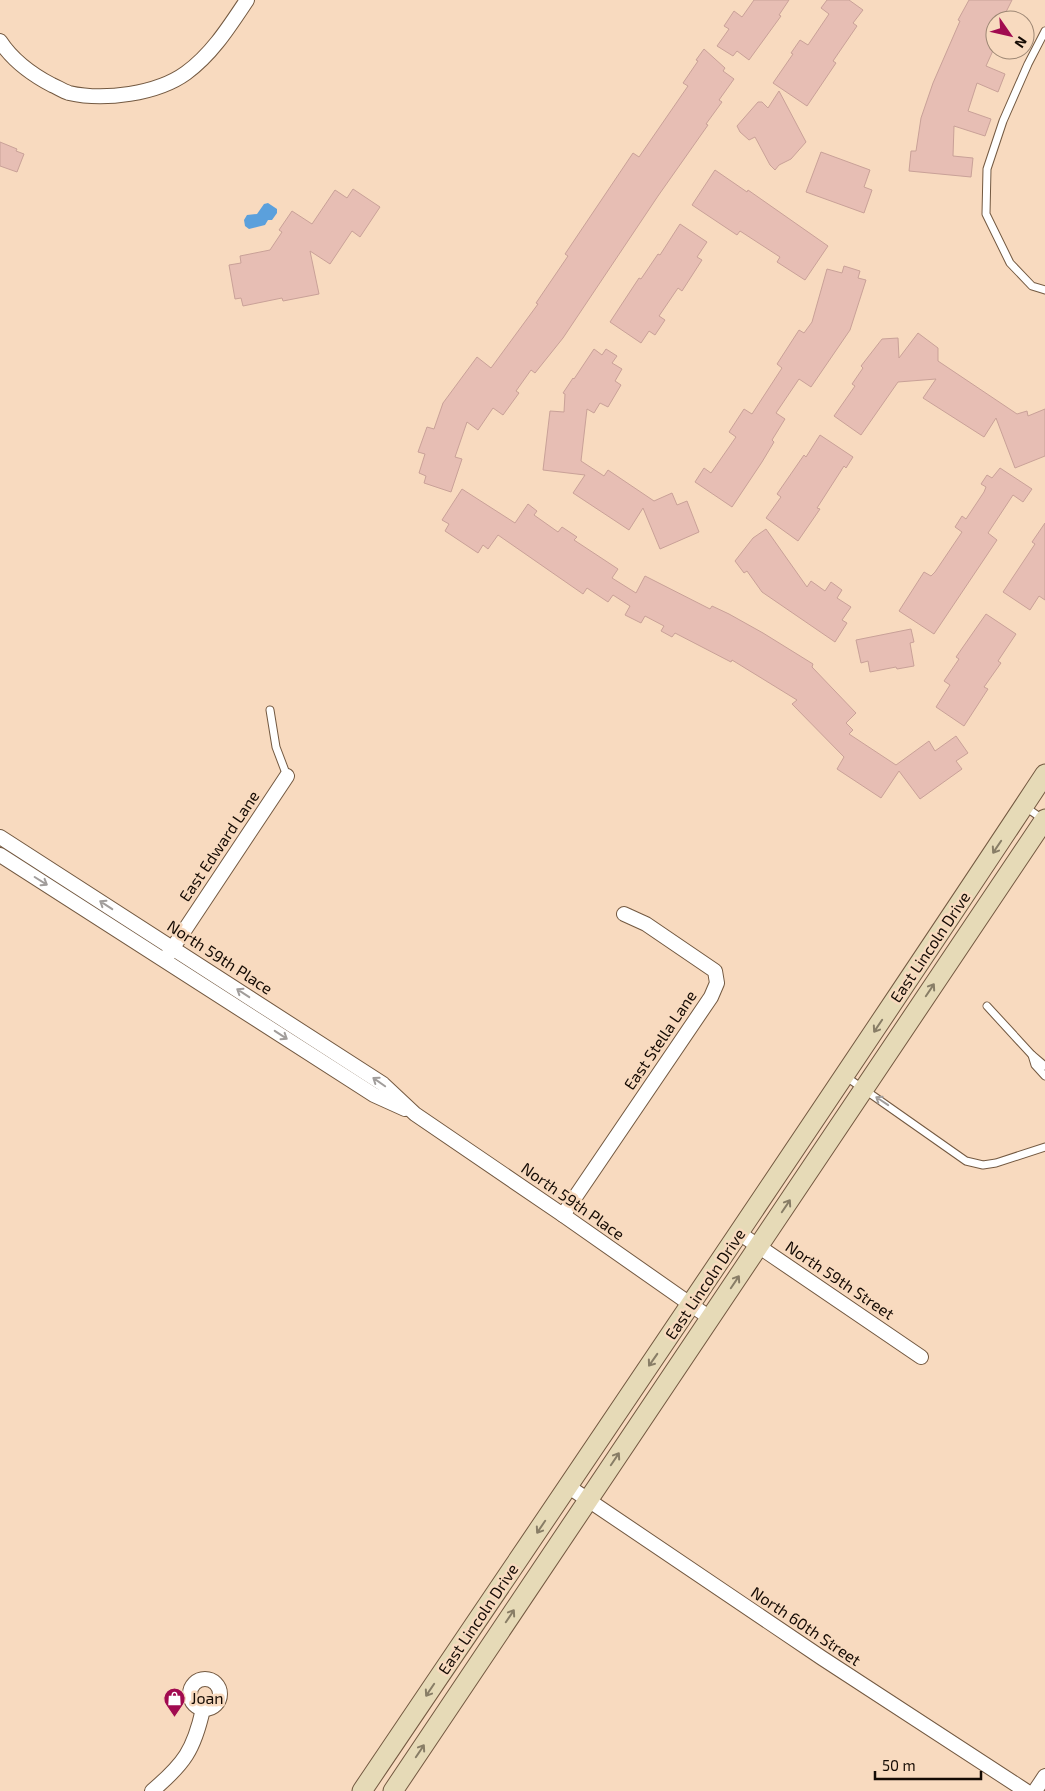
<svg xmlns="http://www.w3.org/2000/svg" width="1045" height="1791" font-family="'Exo 2',sans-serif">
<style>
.water{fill:#5ba0dc}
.building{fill:#e7beb4;stroke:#c9a198}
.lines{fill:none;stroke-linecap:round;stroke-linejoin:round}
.service-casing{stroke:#735941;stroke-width:9}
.minor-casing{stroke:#735941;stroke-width:16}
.secondary-casing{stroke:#735941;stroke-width:21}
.service{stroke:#fff;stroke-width:7}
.minor{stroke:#fff;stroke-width:14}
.secondary{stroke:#e6dab7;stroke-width:19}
.oneway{stroke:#887d66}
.oneway2{stroke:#a19d9b}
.labels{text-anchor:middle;stroke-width:5;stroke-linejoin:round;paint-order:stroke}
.street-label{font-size:16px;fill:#150b04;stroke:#f8dabf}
.poi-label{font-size:16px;fill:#150b04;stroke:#f8dabf;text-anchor:start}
</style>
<rect width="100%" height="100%" fill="#f8dabf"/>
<path class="water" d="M268 203 277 209V213L272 220H268L265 225 249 229 245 226 244 220 247 215 257 214 264 204Z"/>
<g class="building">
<path d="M754 0H789L779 15 781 16 749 60 737 51 733 56 717 46 729 29 724 26 734 11 742 17Z"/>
<path d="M827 0H849L863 10 853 23 857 26 833 61 836 63 807 106 773 83 793 54 791 53 800 40 808 45 829 14 821 8Z"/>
<path d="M969 0H1012L1002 20H995V46L986 66 1005 74 998 92 977 83 968 111 991 119 985 136 954 126 953 156 973 158 971 177 909 171 911 151H916L921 118 933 83 960 21 958 20Z"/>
<path d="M704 49 725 68 723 71 734 79 719 100 722 102 706 124 708 125 658 196 563 338 535 373 531 370 516 391 519 393 503 415 493 408 478 430 467 422 455 457 462 459 451 492 424 483 426 476 419 473 425 454 418 452 427 427 434 429 443 403 477 357 491 368 538 304 536 303 568 256 565 254 633 153 639 157 688 86 683 83 698 61 696 60Z"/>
<path d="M779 91 806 142 791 159 779 165 775 170 770 165 755 137 749 140 740 132 737 126 758 102H762L768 108Z"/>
<path d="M0 142 17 149 16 151 24 154 17 172 0 166Z"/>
<path d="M821 152 870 170 864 187 872 190 864 213 806 192Z"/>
<path d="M715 170 747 192 748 190 828 246 805 280 777 262 780 257 740 231 737 235 692 205Z"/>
<path d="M353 189 380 207 360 237 352 231 330 264 310 251 319 294 283 301 282 298 243 306 241 298 235 299 229 265 241 263 240 256 270 250 282 232 279 230 292 211 312 224 335 190 347 198Z"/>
<path d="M680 224 707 242 697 257 702 260 682 291 678 288 659 316 665 320 655 335 649 331 641 343 610 322 639 278 641 279 658 254 660 255Z"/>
<path d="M844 266 860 271 858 278 866 280 850 330 811 387 799 379 776 413 785 419 772 440 774 442 762 462 732 507 695 482 704 468 711 473 736 437 729 432 744 409 752 414 782 368 777 364 799 330 804 333 812 322 827 269 842 273Z"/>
<path d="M918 333 938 348V361L1017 414 1027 411 1028 416 1045 409V456L1015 468 996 418 984 437 923 398 936 379 898 382 861 435 834 416 855 386 852 384 863 368 861 366 882 339 898 338 899 358Z"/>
<path d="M594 349 602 355 606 349 617 356 612 363 622 369 615 381 621 385 608 407 600 403 594 413 587 409 581 461 604 476 608 470 654 501 672 493 677 505 687 501 699 532 660 549 643 508 629 530 573 493 585 475 543 470 550 411 564 412 565 394 563 393 573 378 574 379Z"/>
<path d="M820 435 853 457 846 468 844 466 817 508 820 509 798 541 766 518 781 497 777 494 804 455 806 457Z"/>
<path d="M1000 468 1032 489 1023 502 1013 495 988 533 997 540 934 634 899 611 924 572 931 576 935 572 962 532 955 527 962 516 966 519 984 492 986 487 981 484 987 475 992 478Z"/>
<path d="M462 489 515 523 528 504 537 511 534 515 558 532 562 527 577 537 574 540 618 569 612 578 636 593 645 576 710 609 712 606 729 614 763 633 813 664 812 667 856 713 846 723 853 730 849 734 896 765 929 741 935 751 956 736 968 753 956 761 962 769 920 799 899 771 881 798 837 769 844 757 792 704 797 700 732 660 731 662 675 633 672 637 661 631 664 626 645 616 641 623 625 615 630 606 613 595 608 602 587 588 583 594 498 535 488 549 483 545 478 553 445 531 449 524 442 520Z"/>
<path d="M1045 523V600L1039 596 1030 610 1003 592 1035 544 1032 542Z"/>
<path d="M766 529 807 587 811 581 825 591 831 582 842 590 837 598 851 607 842 620 847 623 835 642 762 592 747 571 744 573 735 561 753 538Z"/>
<path d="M986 614 1016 634 998 661 1001 663 984 687 988 689 964 726 936 707 950 685 944 681 959 659 956 657Z"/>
<path d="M911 629 914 642 910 643 914 666 897 669 896 667 870 672 868 661 861 663 856 640Z"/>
</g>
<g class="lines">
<defs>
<g id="service">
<path d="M1045 31 1028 64 1003 121 987 169 986 214 1010 263 1032 286 1045 290"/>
<path d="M270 710 276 747 287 776"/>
<path d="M1024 806 1044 820"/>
<path d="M987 1006 1032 1055"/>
<path d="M1045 1066 1032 1055 1035 1065 1045 1076"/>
<path d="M845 1076 966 1161 983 1165 996 1163 1045 1147"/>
</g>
<g id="minor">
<path d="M0 41C13 61 31 74 52 85 57 87 63 91 69 93 104 101 157 94 186 73 212 54 229 27 247 0"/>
<path d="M0 837 383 1084 415 1114 563 1215 710 1318"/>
<path d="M0 855 374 1095 405 1109"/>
<path d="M168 955 287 776"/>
<path d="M563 1215 711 997 717 983 715 971 646 924 624 914"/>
<path d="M739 1233 921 1357"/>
<path d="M569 1487 822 1658 1026 1791"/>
<circle cx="205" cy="1694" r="15"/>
<path d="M152 1791C184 1764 194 1750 203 1709"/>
<path d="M1035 1791 1045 1776"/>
</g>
<g id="secondary">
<path d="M362 1791C590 1453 820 1115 1045 774"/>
<path d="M393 1791 1045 819"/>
</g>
</defs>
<use href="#service" class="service-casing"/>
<use href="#minor" class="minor-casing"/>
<use href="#secondary" class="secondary-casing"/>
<use href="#service" class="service"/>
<use href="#minor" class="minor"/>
<use href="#secondary" class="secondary"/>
</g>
<defs><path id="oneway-shaft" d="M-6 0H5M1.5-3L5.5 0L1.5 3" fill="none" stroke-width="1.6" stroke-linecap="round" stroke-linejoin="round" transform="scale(1.25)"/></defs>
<g class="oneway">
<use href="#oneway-shaft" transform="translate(997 847) rotate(124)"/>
<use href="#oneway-shaft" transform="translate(930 990) rotate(-56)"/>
<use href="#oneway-shaft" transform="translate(878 1026) rotate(124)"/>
<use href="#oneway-shaft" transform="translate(786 1206) rotate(-56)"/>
<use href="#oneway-shaft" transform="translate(735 1282) rotate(-56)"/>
<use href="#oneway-shaft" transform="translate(653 1360) rotate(125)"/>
<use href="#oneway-shaft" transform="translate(615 1459) rotate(-56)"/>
<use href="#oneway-shaft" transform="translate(541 1527) rotate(124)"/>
<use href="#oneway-shaft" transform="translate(510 1616) rotate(-56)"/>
<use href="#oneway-shaft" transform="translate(430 1690) rotate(124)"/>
<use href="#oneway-shaft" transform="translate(420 1751) rotate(-56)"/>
</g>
<g class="oneway2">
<use href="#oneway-shaft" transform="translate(41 881) rotate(32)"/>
<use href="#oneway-shaft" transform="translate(106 905) rotate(-147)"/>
<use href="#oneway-shaft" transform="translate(243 993) rotate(-147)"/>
<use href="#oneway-shaft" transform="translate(281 1035) rotate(33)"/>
<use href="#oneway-shaft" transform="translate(379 1082) rotate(-145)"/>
<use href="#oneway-shaft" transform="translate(882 1101) rotate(-146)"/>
</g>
<defs>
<symbol id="shop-pin" viewBox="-11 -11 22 30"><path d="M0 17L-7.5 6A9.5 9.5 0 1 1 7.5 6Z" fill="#a10b50" stroke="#f8dabf"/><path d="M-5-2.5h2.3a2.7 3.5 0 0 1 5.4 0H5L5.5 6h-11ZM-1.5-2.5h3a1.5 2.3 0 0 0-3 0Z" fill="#fff"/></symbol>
</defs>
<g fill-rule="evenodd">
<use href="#shop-pin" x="162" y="1686" width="25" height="34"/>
</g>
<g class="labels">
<g class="street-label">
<text transform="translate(219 846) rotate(-56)" y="6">East Edward Lane</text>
<text transform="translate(930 947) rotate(-56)" y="6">East Lincoln Drive</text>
<text transform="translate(220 957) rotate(33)" y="6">North 59th Place</text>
<text transform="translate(660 1040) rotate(-56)" y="6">East Stella Lane</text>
<text transform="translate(573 1201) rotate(35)" y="6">North 59th Place</text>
<text transform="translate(840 1280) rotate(34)" y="6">North 59th Street</text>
<text transform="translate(705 1284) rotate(-56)" y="6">East Lincoln Drive</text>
<text transform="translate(478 1619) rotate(-56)" y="6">East Lincoln Drive</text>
<text transform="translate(806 1626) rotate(34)" y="6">North 60th Street</text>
</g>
<g class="poi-label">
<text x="191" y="1704">Joan</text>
</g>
</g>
<g transform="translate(1010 35) rotate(124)"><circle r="24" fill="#f8dabf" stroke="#9d8774"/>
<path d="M0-4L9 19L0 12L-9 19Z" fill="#a10b50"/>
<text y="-8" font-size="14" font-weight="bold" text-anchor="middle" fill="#150b04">N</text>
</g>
<path d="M875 1771v8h106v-8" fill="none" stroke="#150b04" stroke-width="2.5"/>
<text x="882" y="1771" font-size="15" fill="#150b04" stroke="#f8dabf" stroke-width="4" paint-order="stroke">50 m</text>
</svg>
